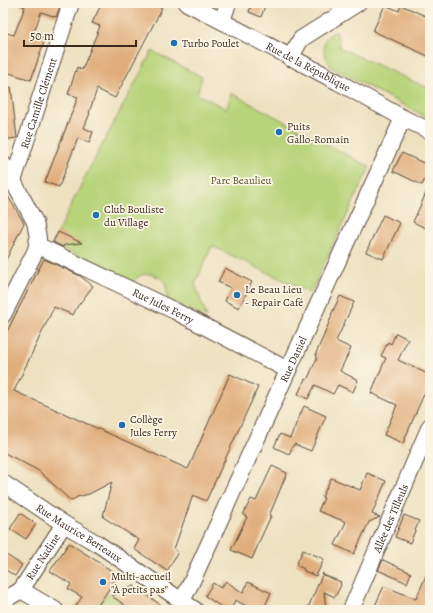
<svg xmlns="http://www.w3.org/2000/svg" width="433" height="613" font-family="Alegreya,serif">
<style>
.green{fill:#b8d47a;stroke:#7a7f4c}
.building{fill:#e0ad7c}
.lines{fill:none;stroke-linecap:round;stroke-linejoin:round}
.minor-casing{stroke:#564536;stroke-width:18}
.minor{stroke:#fff;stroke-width:16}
.poi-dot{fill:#1f6fb2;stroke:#fcf5e5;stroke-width:1.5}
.labels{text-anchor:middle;stroke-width:3.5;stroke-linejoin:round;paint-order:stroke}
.poi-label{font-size:11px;fill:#3b2a1e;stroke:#fcf5e5;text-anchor:start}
.street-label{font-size:11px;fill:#3b2a1e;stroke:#fcf5e5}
.park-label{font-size:11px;fill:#5a5435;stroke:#fcf5e5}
</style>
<rect width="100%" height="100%" fill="#fcf5e5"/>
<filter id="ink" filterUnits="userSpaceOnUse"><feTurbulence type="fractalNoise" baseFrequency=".025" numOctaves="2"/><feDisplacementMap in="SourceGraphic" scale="8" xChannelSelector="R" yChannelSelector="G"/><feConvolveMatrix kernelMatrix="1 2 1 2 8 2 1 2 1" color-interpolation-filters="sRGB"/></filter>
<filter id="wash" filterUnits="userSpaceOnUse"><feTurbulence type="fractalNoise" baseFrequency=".012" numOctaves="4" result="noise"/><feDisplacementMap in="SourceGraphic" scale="16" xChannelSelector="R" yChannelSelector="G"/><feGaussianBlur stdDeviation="0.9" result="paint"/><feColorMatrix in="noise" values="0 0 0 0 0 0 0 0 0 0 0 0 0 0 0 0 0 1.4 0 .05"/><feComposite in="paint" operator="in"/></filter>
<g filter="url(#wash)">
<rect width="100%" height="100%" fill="#eee1c0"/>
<g class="green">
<path d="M336 31 340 48 430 89V119L331 67C326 58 319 45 328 36 330 34 334 32 336 31Z"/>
<path d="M152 51 202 77 197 94 227 109 231 93 370 167 310 293 212 246 195 284 207 318 167 299C167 293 167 285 163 280 162 279 160 278 158 277 148 272 140 273 133 282L103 267 52 244 86 175Z"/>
<path d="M107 593 126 606 123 610H96Z"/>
</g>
<g id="blocks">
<g class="building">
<path d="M20 3H61L56 17 41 12 33 35 45 39 31 80 3 71V32L14 35 25 7 20 5Z"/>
<path d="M102 3H152L162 8 115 98 97 89 89 113H90L84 128 93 132 89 143 78 138 59 187 45 182 78 97 68 94 77 67 82 70 100 26 92 23Z"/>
<path d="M252 3H266L261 17 249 12Z"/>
<path d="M385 5 399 11 401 5 430 18V57L373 31Z"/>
<path d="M11 87 17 138 3 140V88Z"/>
<path d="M402 153 430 166V169L422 185 393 171Z"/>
<path d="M430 184V230L413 222Z"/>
<path d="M3 188 24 223 3 266Z"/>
<path d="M383 215 400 223 383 259 366 252Z"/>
<path d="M58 232 82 243 64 245 63 247 53 242Z"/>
<path d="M44 259 80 276 93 286 77 307 73 315 54 307 14 391 188 469 230 374 258 387 206 501 193 495 174 549 178 552 167 571 134 549 139 540 103 517 104 512 112 482 89 494 77 497 71 501 39 471 3 452V339Z"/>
<path d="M225 268 252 282 239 308 225 301 231 288 218 282Z"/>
<path d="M340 296 354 302 336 341 351 348 340 371 358 380 353 392 338 385 333 394 315 385 308 399 298 394 305 379 307 380 317 358 316 353 317 351 324 335 332 315H331Z"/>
<path d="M396 333 408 339 398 360 430 375V380L403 443 384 435 397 405 371 393 386 358 381 356 388 342 391 344Z"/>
<path d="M304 406 326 416 311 451 294 444 289 454 274 447 280 434 290 438Z"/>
<path d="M272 466 287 473 269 516H271L258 544V545L252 559 231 550 247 517 243 515 251 499 256 501Z"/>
<path d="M367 473 386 481 372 514 380 517 369 522 354 554 335 545 346 522 318 511 324 498 322 497 331 478 360 490Z"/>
<path d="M20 513 36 524 26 539 10 529Z"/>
<path d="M404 515 419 521 410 543 395 537Z"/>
<path d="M69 543 118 575 95 610H73L82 597 68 589 71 584 50 571Z"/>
<path d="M303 550 324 559 316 576 304 571V569L296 565Z"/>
<path d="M3 553 22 565 15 576 3 568Z"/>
<path d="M383 560 411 573 407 583 378 570Z"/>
<path d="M430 566V610H373L384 586 416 599Z"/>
<path d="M323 573V575L341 582 340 584 341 585 335 597 324 592 326 610H307Z"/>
<path d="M226 581 243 593 248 582 271 593 263 610H254L235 600 231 610H226L205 596 213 583 221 588Z"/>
<path d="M134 586 141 591 168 610H123L126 606 112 596Z"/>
</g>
</g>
</g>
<g filter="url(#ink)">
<use href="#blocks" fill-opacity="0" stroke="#564536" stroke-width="1"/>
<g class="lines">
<defs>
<g id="minor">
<path id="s1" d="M187 3 338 82 403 118 430 131"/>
<path d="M222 21 228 3"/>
<path d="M290 58 301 39 358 3"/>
<path d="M3 164 13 181 35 222 38 238 36 250 3 315"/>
<path id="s2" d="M13 181 71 3"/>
<path id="s3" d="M37 245 175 311 288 370"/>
<path id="s4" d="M3 483 64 524 98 544 195 610"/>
<path d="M21 590 55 610"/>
<path id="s5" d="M3 601 21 590 64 524"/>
<path id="s6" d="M182 601 192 581 403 118"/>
<path id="s7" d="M351 610 430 426"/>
</g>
</defs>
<use href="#minor" class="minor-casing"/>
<use href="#minor" class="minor"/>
</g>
</g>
<g class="poi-dot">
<circle cx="174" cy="43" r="4"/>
<circle cx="279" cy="132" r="4"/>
<circle cx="96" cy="215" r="4"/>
<circle cx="237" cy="295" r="4"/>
<circle cx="122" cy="425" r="4"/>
<circle cx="103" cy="582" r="4"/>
</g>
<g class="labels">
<g class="poi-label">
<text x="182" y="47">Turbo Poulet</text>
<text x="287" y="130">Puits<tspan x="287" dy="13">Gallo-Romain</tspan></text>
<text x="104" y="213">Club Bouliste<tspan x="104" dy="13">du Village</tspan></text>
<text x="245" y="293">Le Beau Lieu<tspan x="245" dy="13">- Repair Café</tspan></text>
<text x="130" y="423">Collège<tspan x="130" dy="13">Jules Ferry</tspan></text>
<text x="111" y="580">Multi-accueil<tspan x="111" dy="13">"À petits pas"</tspan></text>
</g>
<g class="street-label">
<text dy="4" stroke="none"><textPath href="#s1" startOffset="137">Rue de la République</textPath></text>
<text dy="4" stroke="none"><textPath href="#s2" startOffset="82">Rue Camille Clément</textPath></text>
<text dy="4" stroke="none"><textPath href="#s3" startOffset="140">Rue Jules Ferry</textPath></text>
<text dy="4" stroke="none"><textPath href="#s6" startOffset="266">Rue Daniel</textPath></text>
<text dy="4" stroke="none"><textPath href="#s7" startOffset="100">Allée des Tilleuls</textPath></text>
<text dy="4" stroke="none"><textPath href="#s4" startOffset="91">Rue Maurice Berteaux</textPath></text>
<text dy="4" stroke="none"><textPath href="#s5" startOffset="61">Rue Nadine</textPath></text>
</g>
<g class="park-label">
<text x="241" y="184">Parc Beaulieu</text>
</g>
</g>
<rect width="433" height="613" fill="none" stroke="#fcf5e5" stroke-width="16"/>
<path d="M24 40v6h112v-6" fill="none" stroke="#3b2a1e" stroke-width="2"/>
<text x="30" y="40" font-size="12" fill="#3b2a1e" stroke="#fcf5e5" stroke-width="3" paint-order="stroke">50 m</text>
</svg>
